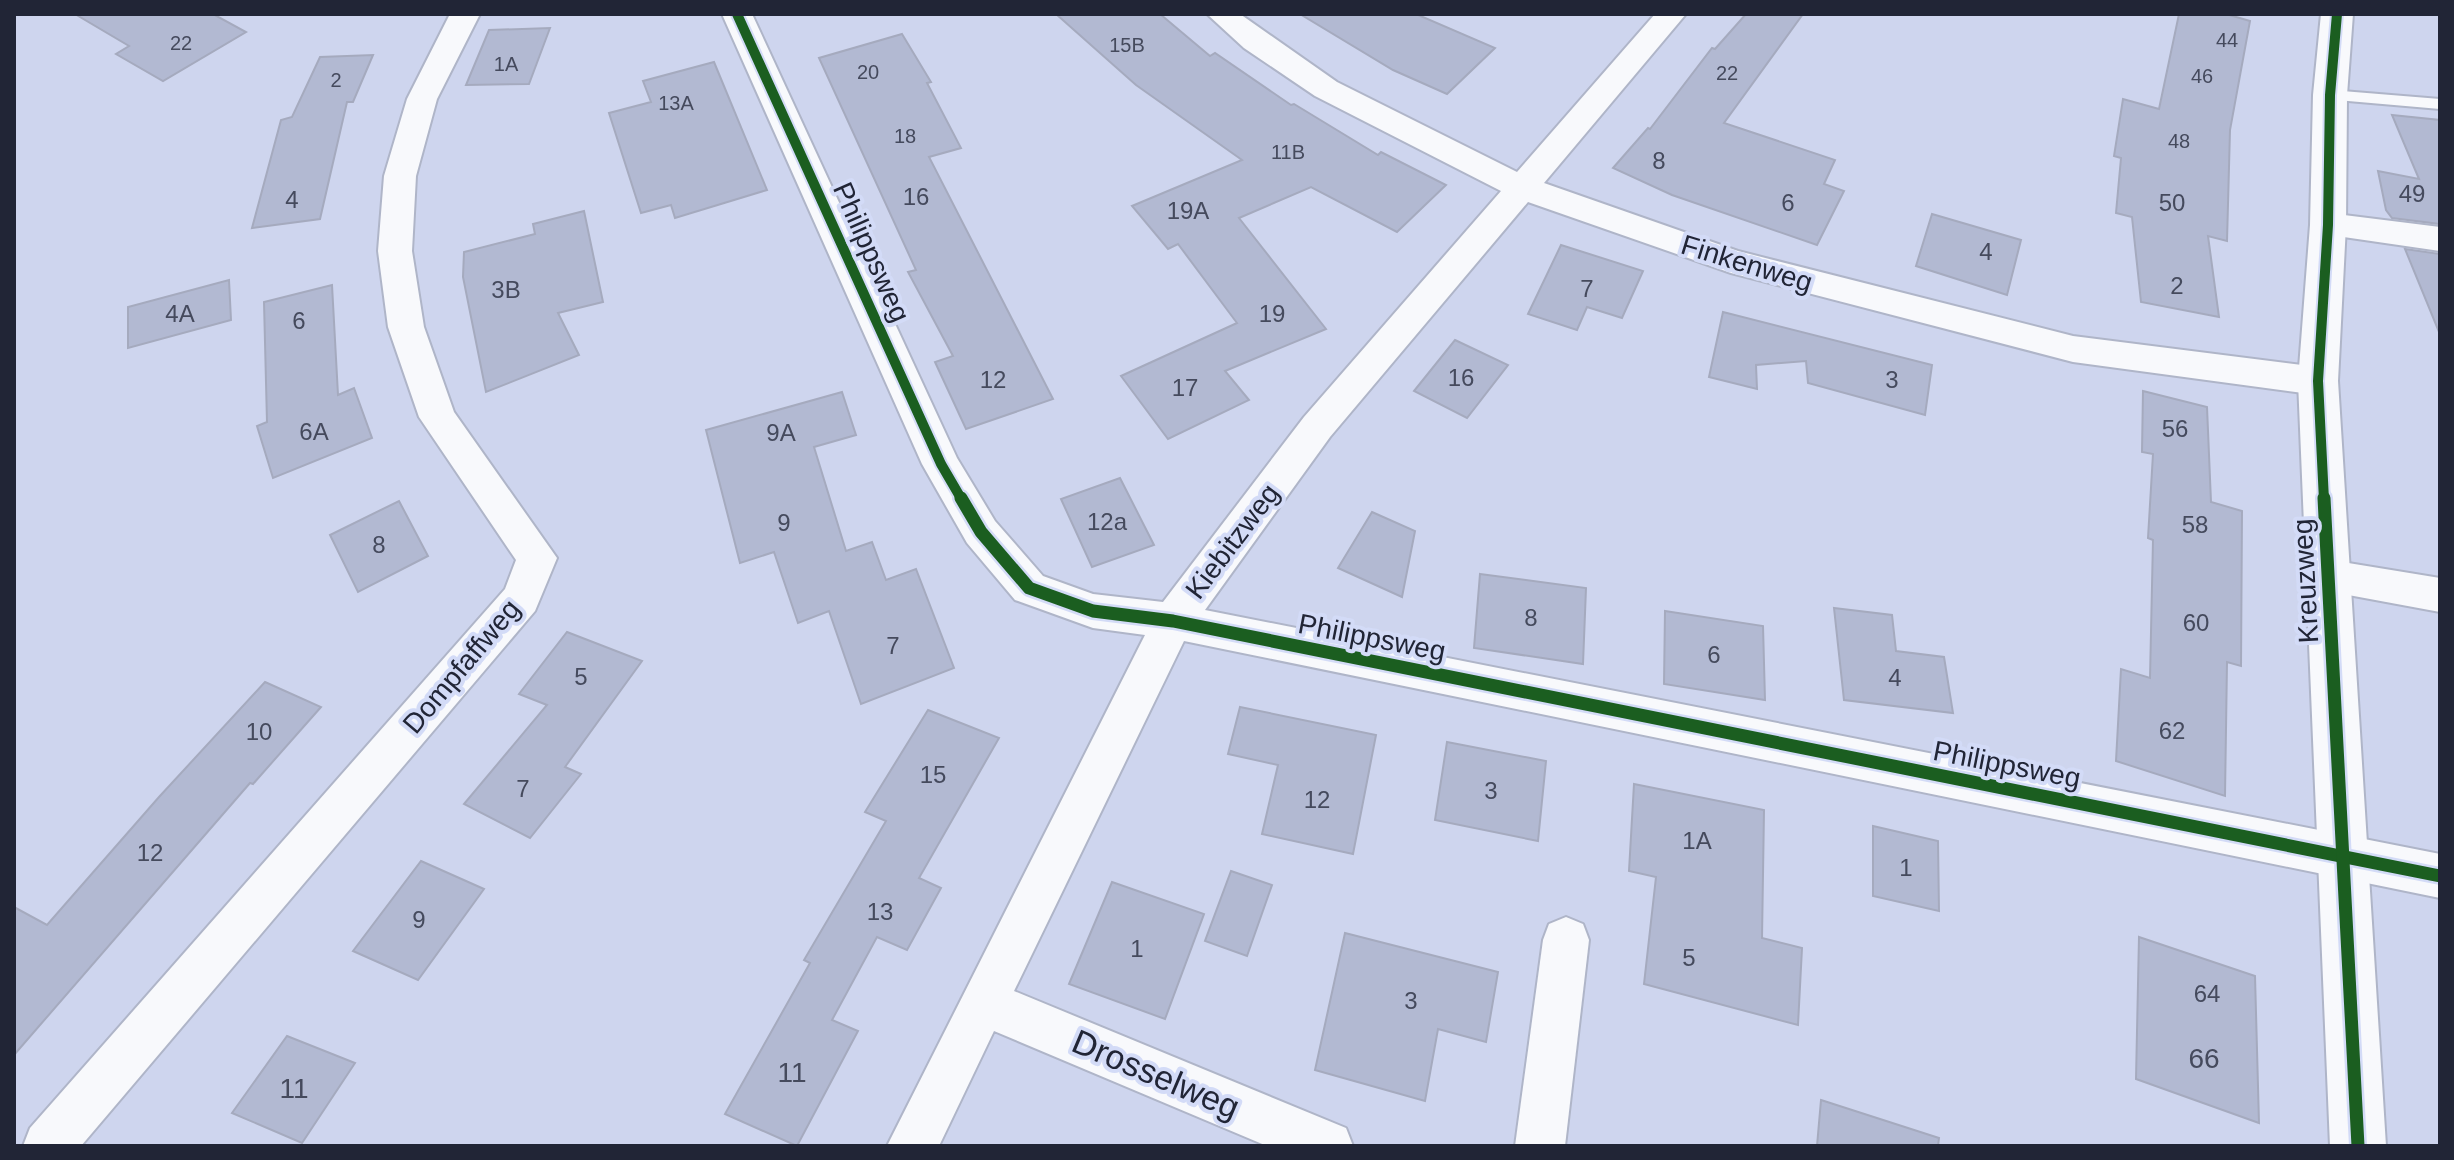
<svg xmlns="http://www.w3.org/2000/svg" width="2454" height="1160" font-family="Arial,sans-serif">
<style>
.building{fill:#b2b9d2;stroke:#a5aabe;stroke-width:2}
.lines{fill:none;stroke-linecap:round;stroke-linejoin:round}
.service-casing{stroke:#afb5c8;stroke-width:4}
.minor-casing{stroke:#afb5c8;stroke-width:4}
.tertiary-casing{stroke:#afb5c8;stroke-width:4}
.service{fill:#f8f9fc;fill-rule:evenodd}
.minor{fill:#f8f9fc;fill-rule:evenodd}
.tertiary{fill:#f8f9fc;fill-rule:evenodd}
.cycleway-far1-casing{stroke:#d3dbf7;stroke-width:14}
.cycleway-casing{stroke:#d3dbf7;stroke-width:18}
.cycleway-far1{stroke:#1b5e20;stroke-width:10}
.cycleway{stroke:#1b5e20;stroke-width:13}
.labels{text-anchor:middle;stroke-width:8;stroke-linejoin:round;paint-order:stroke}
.far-number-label{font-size:20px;fill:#454a5d}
.number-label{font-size:24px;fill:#454a5d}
.street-label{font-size:28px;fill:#212536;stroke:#d3dbf7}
.near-number-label{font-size:28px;fill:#454a5d}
.near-street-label{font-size:34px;fill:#212536;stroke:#d3dbf7}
</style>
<rect width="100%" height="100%" fill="#ced5ee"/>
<g class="building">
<path d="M75 14H213L246 32 163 81 116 54 129 46Z"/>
<path d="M1056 14H1160L1210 56 1215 53 1291 105 1294 104 1378 155 1381 152 1446 185 1397 232 1311 187 1239 218 1326 329 1225 371 1249 400 1168 439 1121 376 1237 323 1178 244 1168 249 1132 206 1242 160 1136 85Z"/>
<path d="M1300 14H1416L1495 48 1447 94 1393 70Z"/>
<path d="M1746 14H1803L1724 123 1835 160 1824 184 1844 191 1817 245 1672 195 1613 168 1648 128 1650 129 1712 48 1715 49Z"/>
<path d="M2179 14H2226L2250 21 2230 130 2227 241 2208 236 2219 317 2141 302 2132 217 2116 213 2121 158 2114 156 2123 99 2159 109Z"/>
<path d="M550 28 529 84 466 85 489 30Z"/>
<path d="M902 34 931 82 927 83 961 148 929 157 1053 399 966 429 935 362 953 356 908 272 916 270 819 58Z"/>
<path d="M373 55 353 102H347L320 219 252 228 281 120 292 117 320 57Z"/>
<path d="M714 62 767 190 675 218 671 205 641 213 609 113 651 102 643 81Z"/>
<path d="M2392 115 2440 120V224L2392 218 2386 210 2378 171 2419 179Z"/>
<path d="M584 211 603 302 558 313 579 355 486 392 463 277 464 252 535 234 533 224Z"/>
<path d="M1932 214 2021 240 2007 295 1916 266Z"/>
<path d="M1561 245 1643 271 1622 318 1587 307 1577 330 1528 314Z"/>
<path d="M2405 249 2440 254V332H2439Z"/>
<path d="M229 280 231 320 128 348V307Z"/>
<path d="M332 285 338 395 354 388 372 438 273 478 257 426 267 422 264 302Z"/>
<path d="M1723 312 1932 365 1925 415 1808 383 1806 361 1756 365 1757 389 1709 377Z"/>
<path d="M1455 340 1508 365 1467 418 1414 391Z"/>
<path d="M2143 391 2207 407 2211 502 2242 511 2241 666 2227 662 2225 796 2116 761 2121 669 2150 678 2153 540 2148 538 2153 454 2142 452Z"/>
<path d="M842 392 856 435 814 447 846 551 872 542 886 580 916 569 954 668 861 704 829 611 798 623 774 552 740 563 706 430Z"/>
<path d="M1120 478 1154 545 1092 567 1061 499Z"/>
<path d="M399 501 428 556 358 592 330 535Z"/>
<path d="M1372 512 1415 531 1402 597 1338 568Z"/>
<path d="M1480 574 1586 588 1583 664 1474 648Z"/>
<path d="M1834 608 1892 615 1896 651 1944 657 1953 713 1844 700Z"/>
<path d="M1665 611 1763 626 1765 700 1664 684Z"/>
<path d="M567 632 642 661 565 767 581 774 530 838 464 804 547 705 519 694Z"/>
<path d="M265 682 321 707 253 784 250 783 14 1055V907L47 925 159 797Z"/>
<path d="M1240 707 1376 735 1353 854 1262 834 1278 765 1228 754Z"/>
<path d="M928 710 999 738 919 878 941 888 907 950 877 937 832 1020 858 1031 797 1146 725 1114 810 963 804 960 886 821 865 812Z"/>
<path d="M1447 742 1546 761 1538 841 1435 820Z"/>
<path d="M1634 784 1764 810 1762 938 1802 948 1798 1025 1644 984 1656 877 1629 871Z"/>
<path d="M1873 826 1938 841 1939 911 1873 896Z"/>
<path d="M421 861 484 889 418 980 353 951Z"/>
<path d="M1231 871 1272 885 1247 956 1205 941Z"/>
<path d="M1112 882 1204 914 1165 1019 1069 984Z"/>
<path d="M1345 933 1498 972 1486 1042 1438 1029 1425 1101 1315 1070Z"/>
<path d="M2139 937 2255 976 2259 1123 2136 1079Z"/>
<path d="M287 1036 355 1063 302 1143 232 1113Z"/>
<path d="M1821 1100 1939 1138 1938 1146H1817Z"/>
</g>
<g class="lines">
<defs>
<path id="service" d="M2330 90 2440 99V109L2325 99V91Z"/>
<g id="minor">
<path d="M450 14H480L437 99 416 176 412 251 424 327 454 412 557 558 535 611 81 1146H23L30 1128 505 589 516 560 419 417 388 327 378 251 384 176 407 99Z"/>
<path d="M722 14H752L957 458 995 521 1043 576 1093 594 1163 602 1304 417 1501 191 1315 96 1244 48 1207 14H1240L1337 82 1517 172 1655 14H1686L1544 183 1738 251 2073 336 2318 367 2331 371 2336 381 2331 391 2318 395 2073 362 1731 273 1528 202 1330 437 1205 610 2440 854V898L1184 641 1014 991 1346 1128 1353 1146H1267L994 1031 939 1146H887L1145 635 1093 628 1015 600 967 543 922 464Z"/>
<path d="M2328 213 2440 227V251L2316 233 2311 225 2316 217Z"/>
<path d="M2330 560 2440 578V612L2316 589 2310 577 2316 565Z"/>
<path d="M1566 917 1583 924 1589 940 1565 1146H1515L1543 940 1549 924Z"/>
</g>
<path id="tertiary" d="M2321 14H2353L2347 95 2346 225 2338 381 2386 1146H2330L2298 381 2310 225 2313 95Z"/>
</defs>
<use href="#service" class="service-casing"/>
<use href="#minor" class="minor-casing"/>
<use href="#tertiary" class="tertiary-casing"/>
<use href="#service" class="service"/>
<use href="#minor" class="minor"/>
<use href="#tertiary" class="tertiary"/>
<defs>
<g id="cycleway-far1">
<path d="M737 14 941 464 962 500"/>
<path d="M2324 500 2318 381 2328 225 2330 95 2337 14"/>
</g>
<g id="cycleway">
<path d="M961 498 981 532 1029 588 1093 611 1173 621 2440 876"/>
<path d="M2324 498 2358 1146"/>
</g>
</defs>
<use href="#cycleway-far1" class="cycleway-far1-casing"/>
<use href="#cycleway" class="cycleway-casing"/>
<use href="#cycleway-far1" class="cycleway-far1"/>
<use href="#cycleway" class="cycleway"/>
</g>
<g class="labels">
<g class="far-number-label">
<text x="2227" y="47">44</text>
<text x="181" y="50">22</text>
<text x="1127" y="52">15B</text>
<text x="506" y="71">1A</text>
<text x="868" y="79">20</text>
<text x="1727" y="80">22</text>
<text x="2202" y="83">46</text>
<text x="336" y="87">2</text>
<text x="676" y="110">13A</text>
<text x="905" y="143">18</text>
<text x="2179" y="148">48</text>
<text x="1288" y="159">11B</text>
</g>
<g class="number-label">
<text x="1659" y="169">8</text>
<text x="2412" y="202">49</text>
<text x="916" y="205">16</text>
<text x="292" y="208">4</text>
<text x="1788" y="211">6</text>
<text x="2172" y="211">50</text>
<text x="1188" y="219">19A</text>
<text x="1986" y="260">4</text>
<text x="2177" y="294">2</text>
<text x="1587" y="297">7</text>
<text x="506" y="298">3B</text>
<text x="180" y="322">4A</text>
<text x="1272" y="322">19</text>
<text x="299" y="329">6</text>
<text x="1461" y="386">16</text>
<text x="993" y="388">12</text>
<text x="1892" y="388">3</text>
<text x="1185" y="396">17</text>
<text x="2175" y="437">56</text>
<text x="314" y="440">6A</text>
<text x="781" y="441">9A</text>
<text x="1107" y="530">12a</text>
<text x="784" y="531">9</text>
<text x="2195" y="533">58</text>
<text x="379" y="553">8</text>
<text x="1531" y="626">8</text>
<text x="2196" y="631">60</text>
<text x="893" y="654">7</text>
<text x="1714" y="663">6</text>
<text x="581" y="685">5</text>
<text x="1895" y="686">4</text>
<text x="2172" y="739">62</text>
<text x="259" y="740">10</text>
<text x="933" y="783">15</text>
<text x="523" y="797">7</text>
<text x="1491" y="799">3</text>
<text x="1317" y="808">12</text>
<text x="1697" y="849">1A</text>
<text x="150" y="861">12</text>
<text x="1906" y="876">1</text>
<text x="880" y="920">13</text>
<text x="419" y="928">9</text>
<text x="1137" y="957">1</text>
<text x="1689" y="966">5</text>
<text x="2207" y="1002">64</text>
<text x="1411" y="1009">3</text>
</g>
<g class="street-label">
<text transform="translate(872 252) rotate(66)" y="10">Philippsweg</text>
<text transform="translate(1747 263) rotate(17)" y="10">Finkenweg</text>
<text transform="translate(1232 541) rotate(-53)" y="10">Kiebitzweg</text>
<text transform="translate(2305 581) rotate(-93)" y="10">Kreuzweg</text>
<text transform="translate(1372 637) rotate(11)" y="10">Philippsweg</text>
<text transform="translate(461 666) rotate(-50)" y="10">Dompfaffweg</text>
<text transform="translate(2007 764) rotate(11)" y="10">Philippsweg</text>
</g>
<g class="near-number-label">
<text x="2204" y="1068">66</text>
<text x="792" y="1082">11</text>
<text x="294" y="1098">11</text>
</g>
<g class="near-street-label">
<text transform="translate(1156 1074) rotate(23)" y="12">Drosselweg</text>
</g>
</g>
<rect width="2454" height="1160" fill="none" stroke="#212536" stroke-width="32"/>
</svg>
